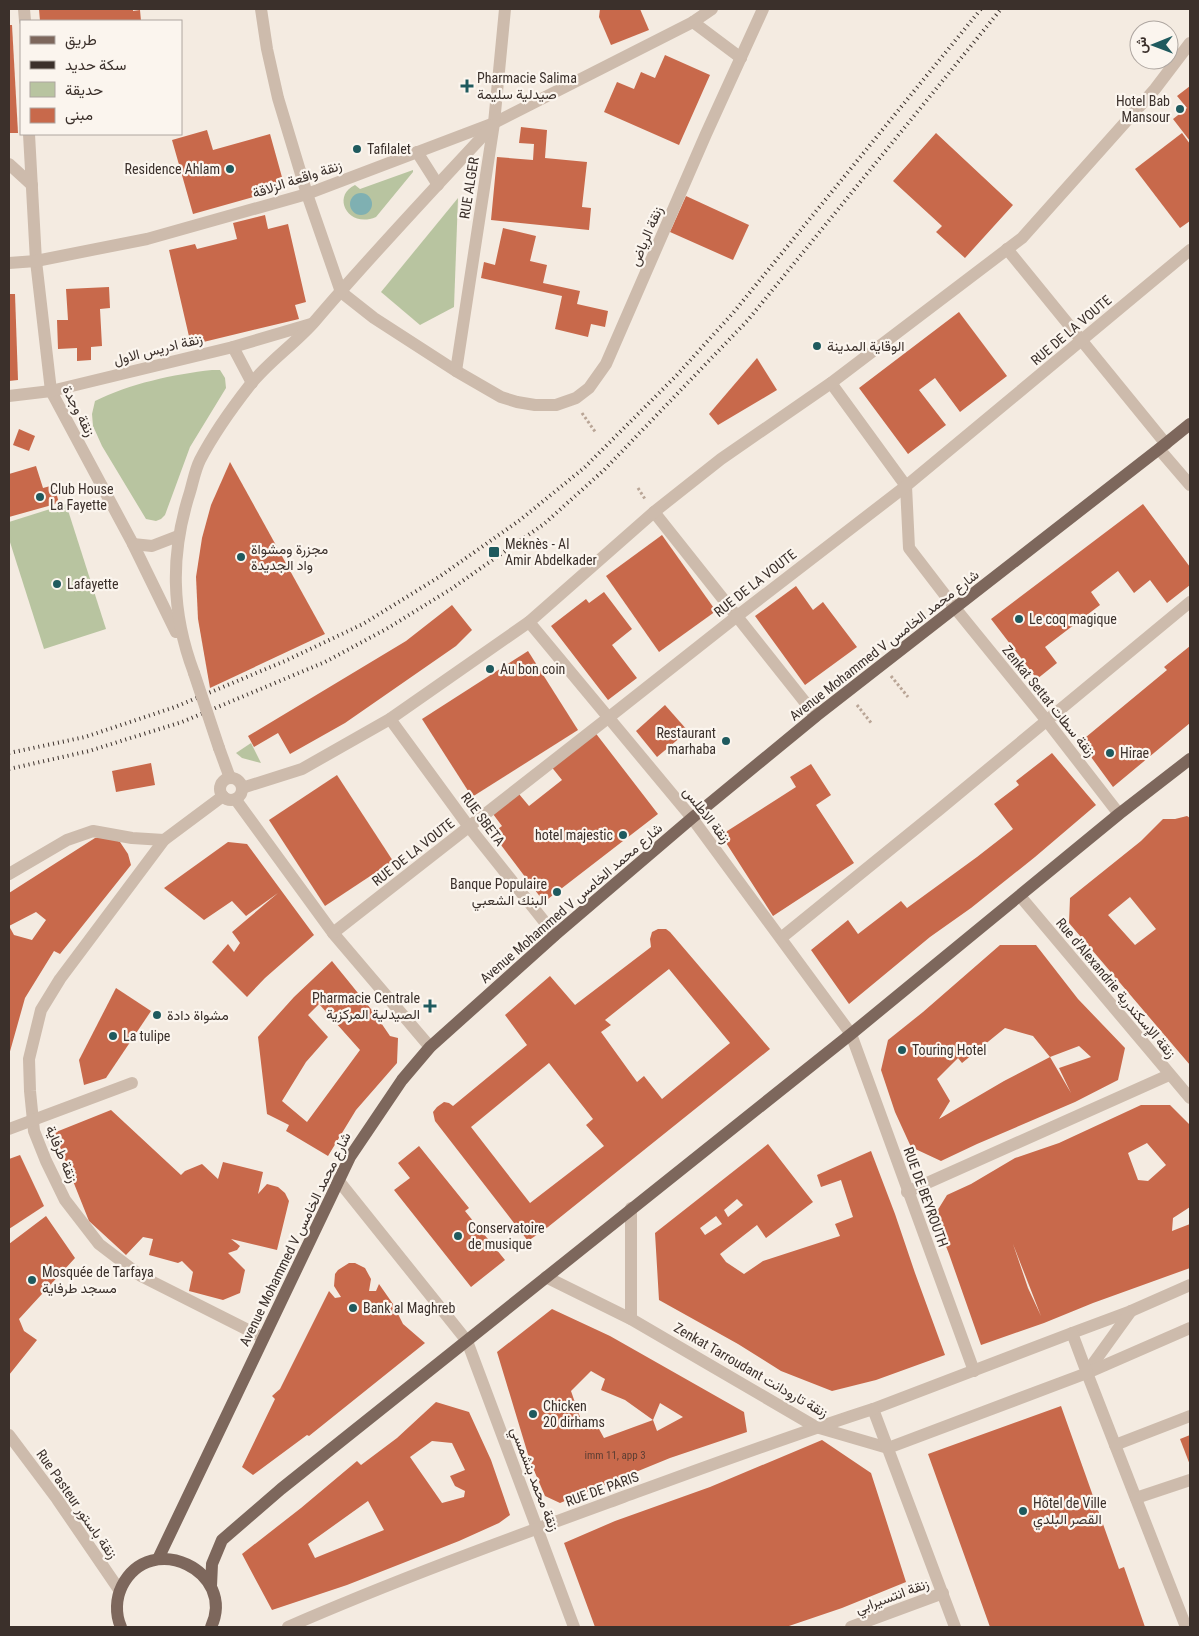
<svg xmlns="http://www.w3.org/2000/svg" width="1199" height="1636" font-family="'Roboto Condensed',Vazirmatn,sans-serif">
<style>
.green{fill:#b8c4a0}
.water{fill:#7fb0b2}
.building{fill:#c8694b;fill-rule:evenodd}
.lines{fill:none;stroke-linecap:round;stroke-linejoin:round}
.path{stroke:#b9a596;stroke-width:3;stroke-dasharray:2.5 2.5;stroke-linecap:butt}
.minor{stroke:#cdbbac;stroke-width:12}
.major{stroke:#7d675c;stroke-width:12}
.rail{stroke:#3b302b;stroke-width:4;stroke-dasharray:1 4;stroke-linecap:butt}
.minor-bridge{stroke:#cdbbac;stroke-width:12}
.poi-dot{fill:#1f5a5e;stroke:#fbf5ee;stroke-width:2}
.labels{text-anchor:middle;stroke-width:4.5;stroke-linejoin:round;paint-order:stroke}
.number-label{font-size:11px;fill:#5e3e33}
.poi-label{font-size:14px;fill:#3b302b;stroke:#fbf5ee;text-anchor:start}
.street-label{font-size:14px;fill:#3b302b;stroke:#fbf5ee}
</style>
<rect width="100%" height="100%" fill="#f4ebe1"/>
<g class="green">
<path d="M413 170V172L376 217C348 229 331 196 355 185L360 189Z"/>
<path d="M458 198 454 307 420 325 381 292Z"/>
<path d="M212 370H220L225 378 226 388 190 447 165 515 161 519 156 521 146 519 102 446 93 426 92 414 95 401C129 384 174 374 212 370Z"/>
<path d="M66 504 106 629 44 649 9 539V522Z"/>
<path d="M251 743 261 763 242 758 236 753Z"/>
</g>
<circle class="water" cx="361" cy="204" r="11"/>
<g class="building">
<path d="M39 9H133V11L140 10 141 21H40Z"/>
<path d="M600 9H640L649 30 611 45 599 17Z"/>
<path d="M9 25H12L18 133H9Z"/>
<path d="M665 55 710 75 679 145 604 112 617 82 634 89 641 72 655 78Z"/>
<path d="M1190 86V141L1173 119 1187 108 1177 96Z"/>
<path d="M521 127 547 130 545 158 587 162 582 207 591 208 589 230 491 220 497 157 533 160 534 144 519 143Z"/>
<path d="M207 130 213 150 270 134 285 188 193 214 172 140Z"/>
<path d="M936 133 1013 205 965 258 936 232 942 226 893 181Z"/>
<path d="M1182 133 1190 144V221L1180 228 1135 169Z"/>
<path d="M686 196 749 225 733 260 670 232Z"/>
<path d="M265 215 268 229 288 224 306 302 295 305 299 319 191 345 169 250 195 244 197 249 237 239 233 223Z"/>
<path d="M503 228 536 236 530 261 547 265 543 283 580 291 577 304 608 311 605 327 591 324 588 337 555 329 562 296 481 278 484 262 495 265Z"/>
<path d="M109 287 110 308 100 309 102 346 91 347V360L77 361V348L58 349 57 320H68L66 289Z"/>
<path d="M9 294H15L18 380 9 381Z"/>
<path d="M959 312 1007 376 960 412 935 378 919 390 946 425 908 454 859 388Z"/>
<path d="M757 358 777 390 718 425 709 414Z"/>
<path d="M19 429 35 436 29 451 13 445Z"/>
<path d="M230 462 325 634 210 688 198 619 196 577 202 538 211 505Z"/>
<path d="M36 466 43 488 54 485 59 503 9 517V474Z"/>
<path d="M1143 504 1190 567V585L1167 603 1150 580 1134 593 1118 571 1091 592 1100 605 1045 647 1057 663 1037 679 991 619Z"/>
<path d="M662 535 716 611 659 652 606 576Z"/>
<path d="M796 586 813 610 823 602 857 647 805 685 755 616Z"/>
<path d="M604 592 632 629 612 645 637 678 608 700 551 626 586 599 589 603Z"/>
<path d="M452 605 472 630 456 646 345 723 290 754 278 733 254 747 248 736 406 641Z"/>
<path d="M1190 646V723L1113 787 1080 742 1167 670 1164 667Z"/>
<path d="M528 651 578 730 472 797 422 719Z"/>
<path d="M665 705 688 731 657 757 636 731Z"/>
<path d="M594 731 658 814 544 902 492 833 502 826 493 814 519 794 529 806 562 780 550 765Z"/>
<path d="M1052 753 1096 805 1035 857 971 908 930 937 849 1004 811 950 848 920 858 934 901 901 907 908 977 857 1013 829 994 804 1019 785 1016 781Z"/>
<path d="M151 763 155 785 116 792 112 771Z"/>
<path d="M811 764 831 795 816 805 854 863 773 916 721 835 796 787 790 777Z"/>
<path d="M337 775 393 861 325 906 269 820Z"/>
<path d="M1187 816 1190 818V1065L1069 923 1070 898 1141 841 1163 819H1175ZM1130 897 1156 929 1135 945 1108 915Z"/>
<path d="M108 836 120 842 128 854 131 865 60 954 54 951 25 998 9 1055V926L14 935 32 940 46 920 36 912 9 926V893L95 838Z"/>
<path d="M228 842 247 844 314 935 265 978 247 997 212 962 228 944 234 952 240 943 232 932 278 893 246 916 232 901 204 920 164 888Z"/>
<path d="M658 929H666L670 932 770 1049 548 1227 528 1241 435 1121 433 1112 437 1107 444 1102 449 1103 453 1106 527 1045 505 1015 550 976 575 1005 651 947 650 939 652 932ZM669 969 730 1043 662 1099 644 1076 637 1082 601 1032 611 1025 605 1020ZM549 1063 593 1119 586 1125 604 1146 530 1203 471 1127Z"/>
<path d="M1000 945H1036L1078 999 1125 1048 1118 1080 1075 1102 977 1144 941 1161 911 1147 895 1112 881 1070 888 1040 923 1012ZM1005 1028 1033 1036 1050 1057 1079 1046 1091 1057 1059 1068 1071 1093 1050 1057 1004 1081 939 1119 950 1101 937 1079 958 1058 962 1063Z"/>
<path d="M332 961 375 1014 390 1036 398 1038 397 1063 356 1110 328 1156 286 1131 289 1125 267 1114 258 1037 294 997ZM319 1004 360 1050 307 1122 282 1101 306 1062 328 1037 308 1015Z"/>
<path d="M116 988 151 1011 106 1078 84 1085 79 1060Z"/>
<path d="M1141 1105H1170L1190 1125V1207L1173 1218 1172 1231 1190 1224V1268L1093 1303 1044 1323 981 1345 949 1254 934 1216 947 1195 971 1184 1015 1158 1059 1143ZM1147 1143 1166 1165 1148 1181 1138 1180 1128 1153ZM1013 1244 1041 1316 1028 1288Z"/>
<path d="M111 1110 181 1175 185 1171 202 1164 218 1179 223 1162 263 1172 258 1194 267 1184 278 1187 285 1193 289 1201 277 1250 231 1239 240 1246 237 1250 228 1253 245 1270 240 1293 223 1300 189 1291 193 1272 182 1261 178 1263 149 1255 153 1239 143 1237 126 1255 89 1221 55 1136 56 1132Z"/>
<path d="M768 1144 813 1202 766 1238 757 1225 720 1254 726 1262 744 1274 763 1261 840 1236 835 1224 853 1217 841 1180 821 1187 817 1175 871 1151 895 1214 915 1273 945 1355 876 1380 832 1391 781 1371 738 1344 659 1300 655 1233ZM737 1199 743 1205 728 1217 724 1210ZM716 1216 722 1224 705 1235 700 1228Z"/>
<path d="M419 1146 469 1208 465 1211 505 1260 471 1287 394 1190 410 1178 398 1163Z"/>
<path d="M20 1155 44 1206 9 1229V1159Z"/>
<path d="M46 1216 75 1258 19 1319 24 1331 37 1340 9 1375V1244Z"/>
<path d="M349 1263H355L365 1268 371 1279 369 1291H376L379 1284 393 1304 403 1324 425 1343 309 1436 307 1435 253 1475 242 1467 275 1399 272 1396 280 1389 329 1291 335 1298 341 1297 334 1286 335 1274 338 1270Z"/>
<path d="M552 1309 610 1336 744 1412 747 1432 670 1458 560 1503 545 1496 530 1461 497 1352ZM591 1371 605 1379 601 1390 625 1400 653 1420 660 1403 683 1417 657 1431 653 1420 604 1438 594 1420 582 1423 571 1391Z"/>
<path d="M436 1402 469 1412 491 1460 510 1515 499 1523 459 1541 347 1585 272 1610 242 1554 301 1508 357 1461 361 1465 397 1438ZM432 1441 452 1443 465 1470 450 1476 455 1486 465 1491 464 1497 442 1503 410 1457ZM368 1501 384 1530 315 1558 308 1544Z"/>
<path d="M1061 1406 1119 1569 1124 1567 1145 1627H990L928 1454Z"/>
<path d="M1190 1435V1465L1180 1439Z"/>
<path d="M822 1440 871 1473 906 1582 842 1608 786 1627H595L564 1543 615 1521 710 1487Z"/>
</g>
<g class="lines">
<g class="path">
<path d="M582 413 596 433"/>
<path d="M638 488 645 499"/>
<path d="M891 676 908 697"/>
<path d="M857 705 872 724"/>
</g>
<g class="minor">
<path d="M24 9 25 21"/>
<path d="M261 9 267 49 278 98 307 194 341 292 374 318 456 371 501 397 517 402 535 405H556L576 398 589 388 606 364 706 134 763 9"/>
<path d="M693 22 741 58"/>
<path d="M29 134 36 261 51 391 133 544 176 632"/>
<path d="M417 152 438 185"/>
<path d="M9 164 32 185"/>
<path d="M1007 249 1166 444"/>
<path d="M9 263 36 261 147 239 307 194 494 123 693 22 712 9"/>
<path d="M233 347 252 383"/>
<path d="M456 371 494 123 505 9"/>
<path d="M831 383 906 486 909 548 955 608 1047 721 1119 814"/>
<path d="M9 396 51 391 233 347 311 324"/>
<path d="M1159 449 1190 485"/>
<path d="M654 512 816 716"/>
<path d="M133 544 152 546 178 536"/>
<path d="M529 622 692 818 851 1034 974 1371"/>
<path d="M194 673C171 612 170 554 190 492 193 482 195 470 200 460 214 433 232 408 250 385 269 361 295 344 315 321 372 254 433 190 493 125"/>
<path d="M390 719 469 827 555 935"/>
<path d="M219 748 230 778"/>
<circle cx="231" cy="789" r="11"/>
<path d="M242 788 302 769 390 719 529 622 654 512 721 459 831 383 1022 238 1155 89 1190 43"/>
<path d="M223 796 164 840 60 979 41 1010 29 1059 30 1091 34 1131 46 1161 65 1200 99 1244 141 1276 262 1337"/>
<path d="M236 800 333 933 430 1047"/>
<path d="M9 874 67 840 93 831 132 838 164 840"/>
<path d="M1020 896 1190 1098"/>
<path d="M333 933 608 718 736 617 906 486 1190 250"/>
<path d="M781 938 940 809 1190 602"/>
<path d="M9 1129 132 1083"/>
<path d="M338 1180 467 1341 574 1627"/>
<path d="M907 1192 1169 1075"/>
<path d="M631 1208V1319"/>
<path d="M546 1277 631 1319 816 1427 888 1448"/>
<path d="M1072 1333 1131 1311 1190 1285"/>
<path d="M1087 1372 1131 1311"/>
<path d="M1087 1373 1186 1627"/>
<path d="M1087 1373 1190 1328"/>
<path d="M9 1435 57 1499 120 1591"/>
<path d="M1115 1445 1190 1416"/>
<path d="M888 1448 1087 1373 1072 1333 873 1409 955 1627"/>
<path d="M1136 1498 1190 1480"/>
<path d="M288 1627C398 1579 511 1538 623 1497 706 1467 789 1436 873 1409"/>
<path d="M851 1627 943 1593"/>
</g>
<g class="major">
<path d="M158 1559 350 1157 402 1080 430 1047 555 935 692 818 816 716 1159 449 1190 424"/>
<path d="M211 1586 212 1564 222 1540 281 1489 851 1034 1119 814 1190 759"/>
<path d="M121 1627C115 1614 116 1598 122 1586 151 1529 237 1572 211 1627"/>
</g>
<g class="rail">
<path d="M9 753 85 737 175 707 285 661 363 624 439 577 520 520 584 468 676 376 733 313 981 9"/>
<path d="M9 769 89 751 182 722 325 662 388 628 451 589 544 524 604 470 748 320 1001 9"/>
</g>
<path class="minor-bridge" d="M194 673 219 748"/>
</g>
<g class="poi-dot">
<path d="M464.5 78.5h5v5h5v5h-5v5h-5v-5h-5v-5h5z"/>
<circle cx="1180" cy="109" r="5"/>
<circle cx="357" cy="149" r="5"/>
<circle cx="230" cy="169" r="5"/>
<circle cx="817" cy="346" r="5"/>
<circle cx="40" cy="497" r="5"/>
<rect x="488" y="546" width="12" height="12" rx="2.5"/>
<circle cx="241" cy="557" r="5"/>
<circle cx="57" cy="584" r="5"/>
<circle cx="1019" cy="619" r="5"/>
<circle cx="490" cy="669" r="5"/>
<circle cx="726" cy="741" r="5"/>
<circle cx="1110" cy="753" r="5"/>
<circle cx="623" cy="835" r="5"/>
<circle cx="557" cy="892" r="5"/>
<path d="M427.5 998.5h5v5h5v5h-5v5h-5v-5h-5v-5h5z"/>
<circle cx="157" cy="1015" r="5"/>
<circle cx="113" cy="1036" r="5"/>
<circle cx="902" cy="1050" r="5"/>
<circle cx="458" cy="1236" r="5"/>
<circle cx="32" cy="1280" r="5"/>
<circle cx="353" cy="1308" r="5"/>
<circle cx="533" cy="1414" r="5"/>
<circle cx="1023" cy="1511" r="5"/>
</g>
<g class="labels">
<g class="number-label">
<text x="615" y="1459">imm 11, app 3</text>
</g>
<g class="poi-label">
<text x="477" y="83">Pharmacie Salima<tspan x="477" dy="16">صيدلية سليمة</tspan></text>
<text x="1170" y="106" text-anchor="end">Hotel Bab<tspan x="1170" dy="16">Mansour</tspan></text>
<text x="367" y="154">Tafilalet</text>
<text x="220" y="174" text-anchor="end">Residence Ahlam</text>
<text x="827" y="351">الوقاية المدينة</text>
<text x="50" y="494">Club House<tspan x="50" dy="16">La Fayette</tspan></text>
<text x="505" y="549">Meknès - Al<tspan x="505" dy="16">Amir Abdelkader</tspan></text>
<text x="251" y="554">مجزرة ومشواة<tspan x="251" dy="16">واد الجديدة</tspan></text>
<text x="67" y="589">Lafayette</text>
<text x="1029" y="624">Le coq magique</text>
<text x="500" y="674">Au bon coin</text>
<text x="716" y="738" text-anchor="end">Restaurant<tspan x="716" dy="16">marhaba</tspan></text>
<text x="1120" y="758">Hirae</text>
<text x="613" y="840" text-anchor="end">hotel majestic</text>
<text x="547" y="889" text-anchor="end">Banque Populaire<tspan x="547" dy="16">البنك الشعبي</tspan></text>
<text x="420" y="1003" text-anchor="end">Pharmacie Centrale<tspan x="420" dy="16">الصيدلية المركزية</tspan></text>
<text x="167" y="1020">مشواة دادة</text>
<text x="123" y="1041">La tulipe</text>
<text x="912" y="1055">Touring Hotel</text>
<text x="468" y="1233">Conservatoire<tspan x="468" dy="16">de musique</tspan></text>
<text x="42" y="1277">Mosquée de Tarfaya<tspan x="42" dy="16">مسجد طرفاية</tspan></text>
<text x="363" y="1313">Bank al Maghreb</text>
<text x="543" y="1411">Chicken<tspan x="543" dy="16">20 dirhams</tspan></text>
<text x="1033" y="1508">Hôtel de Ville<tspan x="1033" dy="16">القصر البلدي</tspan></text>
</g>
<g class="street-label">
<text transform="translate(297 179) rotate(-18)" y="5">زنقة واقعة الزلاقة</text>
<text transform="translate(469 188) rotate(-81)" y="5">RUE ALGER</text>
<text transform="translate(646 236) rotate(-67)" y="5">زنقة الرياض</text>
<text transform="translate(1071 330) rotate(-40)" y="5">RUE DE LA VOUTE</text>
<text transform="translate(158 349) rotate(-14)" y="5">زنقة ادريس الاول</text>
<text transform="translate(79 411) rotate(63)" y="5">زنقة وجدة</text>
<text transform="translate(755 583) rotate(-38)" y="5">RUE DE LA VOUTE</text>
<text transform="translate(884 645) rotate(-38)" y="5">Avenue Mohammed V شارع محمد الخامس</text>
<text transform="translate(1049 701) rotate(51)" y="5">Zenkat Settat زنقة سطات</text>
<text transform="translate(707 815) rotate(52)" y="5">زنقة الاطلس</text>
<text transform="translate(483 819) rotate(53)" y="5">RUE SBETA</text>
<text transform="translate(413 852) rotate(-38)" y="5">RUE DE LA VOUTE</text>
<text transform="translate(571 903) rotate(-41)" y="5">Avenue Mohammed V شارع محمد الخامس</text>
<text transform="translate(1116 988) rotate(50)" y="5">Rue d'Alexandrie زنقة الإسكندرية</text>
<text transform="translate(62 1154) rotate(67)" y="5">زنقة طرفاية</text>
<text transform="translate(926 1197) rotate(70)" y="5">RUE DE BEYROUTH</text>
<text transform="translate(295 1239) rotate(-64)" y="5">Avenue Mohammed V شارع محمد الخامس</text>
<text transform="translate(751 1370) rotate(30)" y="5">Zenkat Tarroudant زنقة تارودانت</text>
<text transform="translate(535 1479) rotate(69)" y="5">زنقة محمد بنشمسي</text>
<text transform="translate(602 1489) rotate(-20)" y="5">RUE DE PARIS</text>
<text transform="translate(77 1504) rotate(55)" y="5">Rue Pasteur زنقة باستور</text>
<text transform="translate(892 1596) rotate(-20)" y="5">زنقة انتسيرابي</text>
</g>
</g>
<rect width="1199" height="1636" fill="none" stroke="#3b302b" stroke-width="20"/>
<rect x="20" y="20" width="162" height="115" fill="#fbf5ee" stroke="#aea6a0"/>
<rect x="30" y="36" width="25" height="8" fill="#7d675c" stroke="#aea6a0"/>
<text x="65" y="45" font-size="15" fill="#3b302b">طريق</text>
<rect x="30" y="61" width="25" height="8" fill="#3b302b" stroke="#aea6a0"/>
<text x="65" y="70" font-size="15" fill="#3b302b">سكة حديد</text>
<rect x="30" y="82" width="25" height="15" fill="#b8c4a0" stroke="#aea6a0"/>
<text x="65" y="95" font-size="15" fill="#3b302b">حديقة</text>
<rect x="30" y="108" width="25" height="15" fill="#c8694b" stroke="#aea6a0"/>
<text x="65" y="120" font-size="15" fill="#3b302b">مبنى</text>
<g transform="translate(1154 45) rotate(269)"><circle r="24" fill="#fbf5ee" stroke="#aea6a0"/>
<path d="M0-4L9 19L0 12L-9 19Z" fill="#1f5a5e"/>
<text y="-8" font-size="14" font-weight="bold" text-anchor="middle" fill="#3b302b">ش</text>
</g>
</svg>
